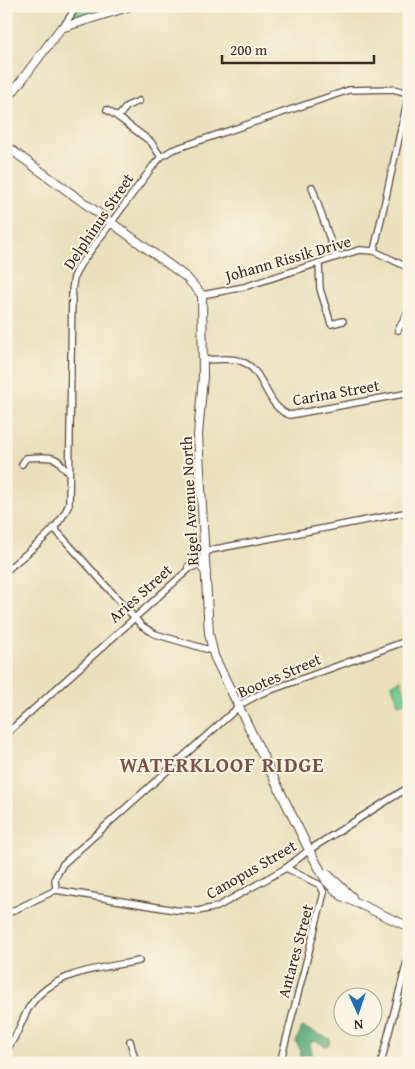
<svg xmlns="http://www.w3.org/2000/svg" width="415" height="1069" font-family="'Gentium Book Plus',serif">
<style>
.green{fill:#6ec890;stroke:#547957}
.forest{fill:#5aac7a;stroke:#4a6b4c}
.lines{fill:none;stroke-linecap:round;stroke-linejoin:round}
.street-casing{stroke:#554536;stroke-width:8}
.secondary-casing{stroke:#554536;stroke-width:10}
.street{stroke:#fff;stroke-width:5.5}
.secondary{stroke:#fff;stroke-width:8}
.labels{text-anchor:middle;stroke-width:4;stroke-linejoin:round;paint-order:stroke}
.street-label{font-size:16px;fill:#3b2a1e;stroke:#fcf5e5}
.district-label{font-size:21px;font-weight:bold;letter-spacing:1px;fill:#775145;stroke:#fcf5e5}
</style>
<rect width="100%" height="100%" fill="#fcf5e5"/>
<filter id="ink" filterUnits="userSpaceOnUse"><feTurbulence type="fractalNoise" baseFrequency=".02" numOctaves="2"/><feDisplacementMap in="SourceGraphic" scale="10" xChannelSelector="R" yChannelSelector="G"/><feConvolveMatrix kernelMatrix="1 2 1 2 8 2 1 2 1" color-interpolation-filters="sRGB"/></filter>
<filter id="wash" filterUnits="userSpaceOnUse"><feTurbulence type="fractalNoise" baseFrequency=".0096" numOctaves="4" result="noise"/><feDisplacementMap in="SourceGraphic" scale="20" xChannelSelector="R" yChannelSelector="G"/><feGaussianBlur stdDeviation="1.12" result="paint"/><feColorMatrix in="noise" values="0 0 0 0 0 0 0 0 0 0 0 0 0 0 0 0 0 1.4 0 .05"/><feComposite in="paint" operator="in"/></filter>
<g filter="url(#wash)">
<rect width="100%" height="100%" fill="#eae0bc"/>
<g class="green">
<path d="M79 6H105L104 11 69 22Z"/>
<path d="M401 680 408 701 398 704 392 684Z"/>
</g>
<path class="forest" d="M302 1027 330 1039 329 1045 325 1046 316 1041 310 1043 314 1063H305L306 1059 300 1057 301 1051 296 1042Z"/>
</g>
<g filter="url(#ink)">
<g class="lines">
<defs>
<g id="street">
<path d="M63 27 77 6"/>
<path d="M139 101 127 106 118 117 151 142 161 157"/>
<path d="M107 110 118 117"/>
<path d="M312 187 336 257"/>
<path d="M374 251 409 93"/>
<path d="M319 263 320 289 331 324 343 321"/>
<path d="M202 295 244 287 359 250 374 251 409 268"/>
<path d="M398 330 409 311"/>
<path d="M203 360C215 360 232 357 243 362 265 371 266 408 290 415L409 393"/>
<path d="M22 464 26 458C35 458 49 455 57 460 62 463 62 469 68 471"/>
<path d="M54 528 142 626 155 634 213 651"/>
<path d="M6 571C28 551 58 532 69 504L72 291 74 277 80 265 153 166 161 157 172 150 349 90 393 89 409 93"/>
<path d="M6 734 210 550 409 512"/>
<path d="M56 890 55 878 63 864 243 703 260 694 409 640"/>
<path d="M6 914 56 890 175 910 198 911 217 907 286 868 309 850 409 787"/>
<path d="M130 1041 136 1063"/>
<path d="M6 1050C18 1037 21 1020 30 1006 53 971 102 968 139 961"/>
<path d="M55 1063 62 1062"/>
<path d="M280 1063 324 893 320 885 286 868"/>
<path d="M381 1063 409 954"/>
</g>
<g id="secondary">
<path d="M6 101 61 28 131 6"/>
<path d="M6 146 186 277 202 295 203 377 198 435 209 633 214 656 309 850 327 882 342 896 409 927"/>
<path d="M189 567 199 564 206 572"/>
<path d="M327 874 352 897"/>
</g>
</defs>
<use href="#street" class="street-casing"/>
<use href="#secondary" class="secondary-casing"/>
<use href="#street" class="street"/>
<use href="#secondary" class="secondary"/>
</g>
</g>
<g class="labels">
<g class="street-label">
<text transform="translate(98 221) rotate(-56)" y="6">Delphinus Street</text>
<text transform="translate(288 258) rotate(-16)" y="6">Johann Rissik Drive</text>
<text transform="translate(336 392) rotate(-10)" y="6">Carina Street</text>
<text transform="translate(189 501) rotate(-93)" y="6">Rigel Avenue North</text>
<text transform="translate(140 593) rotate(-42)" y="6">Aries Street</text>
<text transform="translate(279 675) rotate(-23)" y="6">Bootes Street</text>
<text transform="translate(251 869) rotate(-30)" y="6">Canopus Street</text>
<text transform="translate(295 951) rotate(-75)" y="6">Antares Street</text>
</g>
<g class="district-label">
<text x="222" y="772">WATERKLOOF RIDGE</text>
</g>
</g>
<rect width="415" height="1069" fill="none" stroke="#fcf5e5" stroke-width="25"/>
<g transform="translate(358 1012) rotate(177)"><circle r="24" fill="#fcf5e5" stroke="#afa495"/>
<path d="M0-4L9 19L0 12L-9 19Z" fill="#1f6fb2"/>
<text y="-8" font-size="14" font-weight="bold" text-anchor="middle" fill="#3b2a1e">N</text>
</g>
<path d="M222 55v8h152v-8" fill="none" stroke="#3b2a1e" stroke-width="2.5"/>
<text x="230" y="55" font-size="15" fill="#3b2a1e" stroke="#fcf5e5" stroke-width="4" paint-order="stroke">200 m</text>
</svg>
